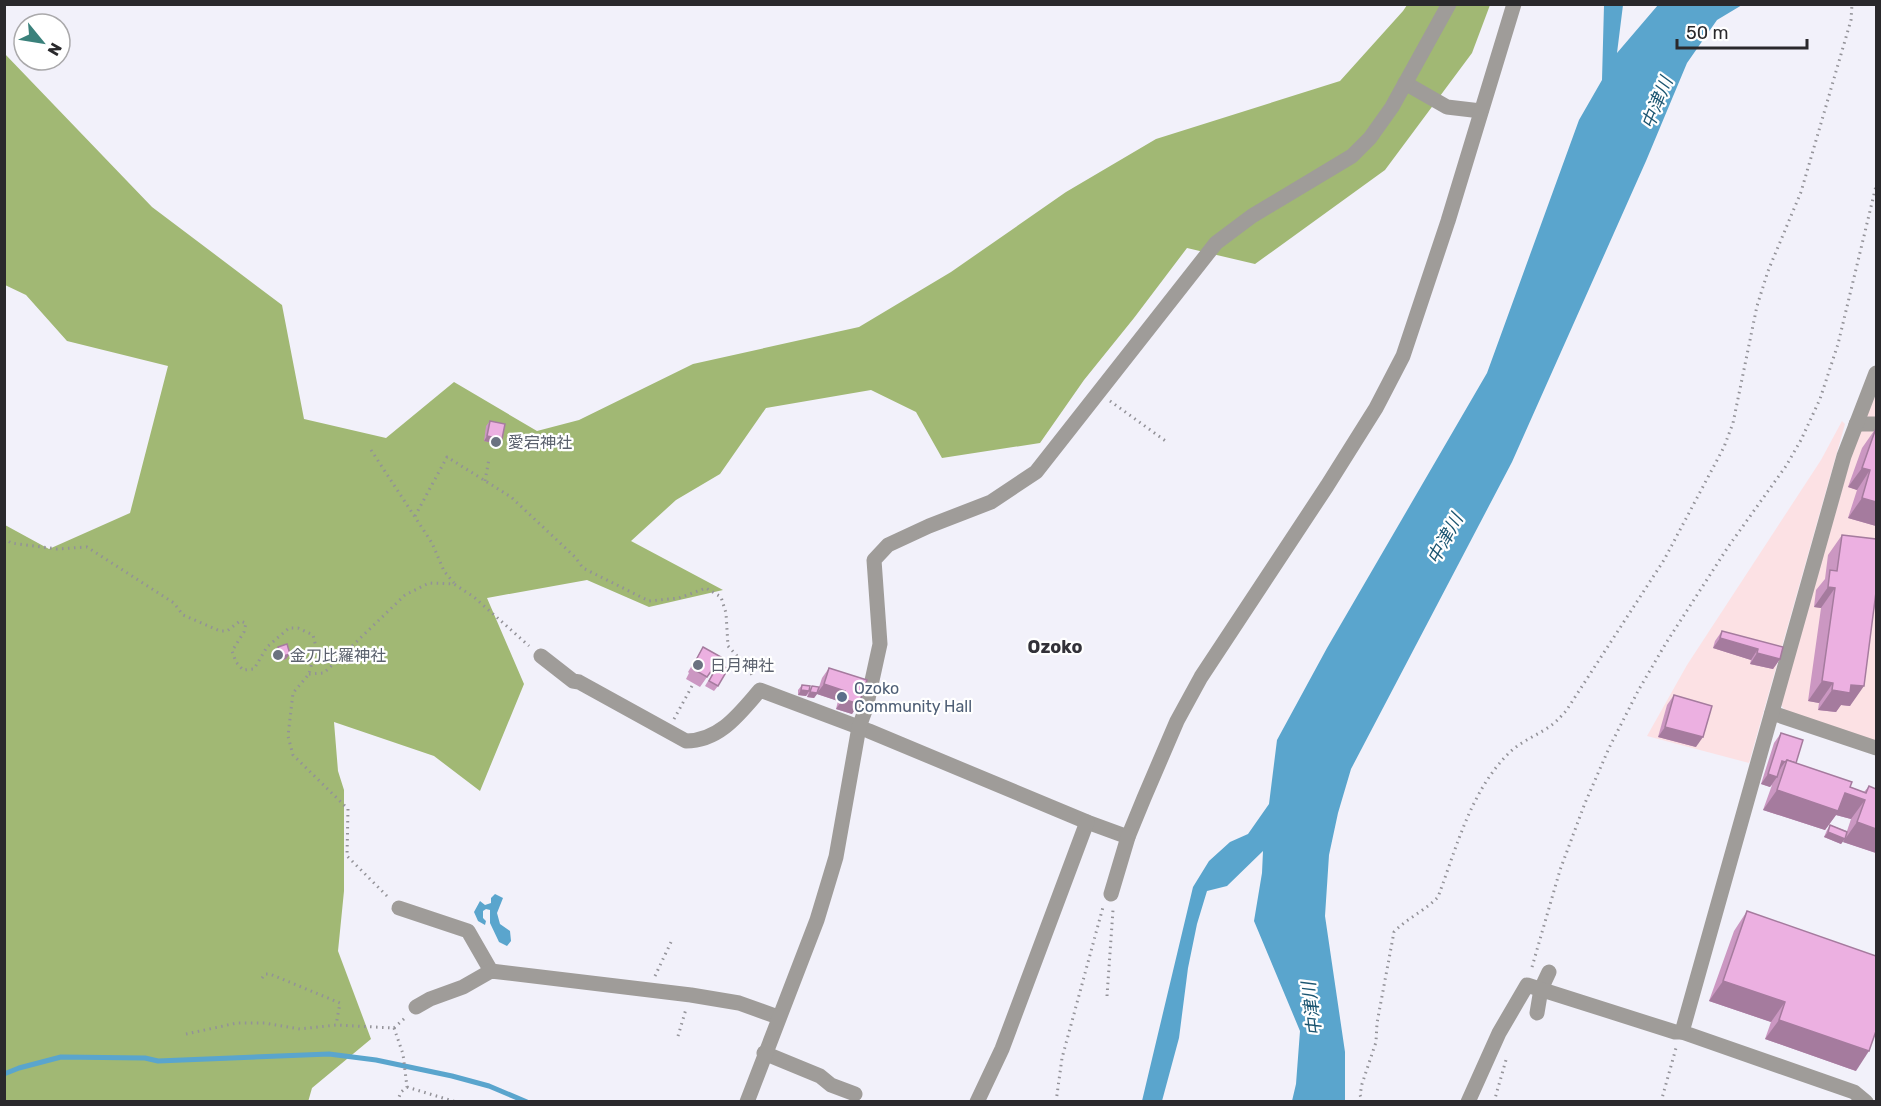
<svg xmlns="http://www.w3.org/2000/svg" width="1881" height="1106" font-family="Rubik,'Noto Sans JP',sans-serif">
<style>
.industrial{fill:#fce1e4}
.forest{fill:#a1b874}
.water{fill:#5aa5cd}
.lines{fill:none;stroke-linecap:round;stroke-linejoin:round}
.stream{stroke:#5aa5cd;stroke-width:5}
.path{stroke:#939298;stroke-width:3;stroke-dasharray:1.5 4.5;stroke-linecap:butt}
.minor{stroke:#9f9c99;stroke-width:15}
.wall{fill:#cb97c2}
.shaded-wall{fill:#a57b9e}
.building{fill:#ecb0e1;stroke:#a57b9e;stroke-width:1.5}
.worship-dot{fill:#6b7280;stroke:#fff;stroke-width:2}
.service-dot{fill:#5c6f8a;stroke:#fff;stroke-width:2}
.labels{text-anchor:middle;stroke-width:4.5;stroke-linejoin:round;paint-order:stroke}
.worship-label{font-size:16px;fill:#5b616d;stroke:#fff;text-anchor:start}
.service-label{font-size:16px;fill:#4e5e75;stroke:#fff;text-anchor:start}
.water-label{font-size:18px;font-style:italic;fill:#1b5571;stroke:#fff}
.neighbourhood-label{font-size:18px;font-weight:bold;fill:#323138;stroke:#fff}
</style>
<rect width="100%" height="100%" fill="#f2f1fa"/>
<g class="industrial">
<path d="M1876 394V743L1787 713 1781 705 1854 447Z"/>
<path d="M1842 421 1845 424 1749 763 1647 736 1687 665 1821 460Z"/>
</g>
<path class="forest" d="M1407 5H1490L1472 53 1385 170 1255 264 1187 248 1134 318 1084 380 1040 443 942 458 916 412 871 390 766 408 720 474 676 500 631 541 723 590 649 607 587 580 487 598 524 684 480 791 434 756 334 722 338 771 344 790V891L338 951 371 1039 312 1088 308 1102 5 1101V525L49 549 130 513 168 366 67 341 26 295 5 285 4 53 152 207 282 305 304 419 386 438 454 382 537 431 579 420 693 364 859 327 951 272 1066 192 1156 139 1340 81 1403 11Z"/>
<g class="water">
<path d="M1604 5H1623L1617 53 1658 5H1742L1717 20 1687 63 1646 161 1512 462 1351 769 1338 813 1329 855 1325 916 1345 1052V1101H1292L1296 1084 1300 1031 1254 921 1262 873 1263 851 1227 886 1207 891 1197 924 1188 968 1179 1038 1162 1101H1142L1193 887 1209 861 1230 842 1248 834 1269 804 1277 740 1327 648 1487 373 1579 120 1602 80Z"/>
<path d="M495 894 503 898 497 913 500 924 510 931 511 941 507 946 499 942 490 923V910L486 909 483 911V918L486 921 485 925 478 921 474 912 480 901 485 905 491 903V898Z"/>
</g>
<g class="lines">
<path class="stream" d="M4 1074 19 1068 61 1057 145 1058 158 1061 329 1054 376 1060 452 1076 489 1086 527 1102"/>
<g class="path">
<path d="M1110 401 1167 442"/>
<path d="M371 450 432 543 444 571 454 583"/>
<path d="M485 481 489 459"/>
<path d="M415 516 447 457 511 497 575 557 583 568 649 601 679 598 706 588 721 597 726 613 728 646 749 669 753 677"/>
<path d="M4 538 11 543 57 549 87 547 174 603 183 615 220 631H227L240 621 246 623 244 632 232 651 236 662 243 670 254 669 267 647 289 628H298L313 635 316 647 309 674 293 693 288 736 293 755 348 809 347 856 388 897"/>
<path d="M309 674 324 673 405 595 429 583 454 584 474 597 529 646"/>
<path d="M674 719 692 686"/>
<path d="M1532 967 1560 870 1585 803 1609 748 1638 691 1666 643 1728 547 1786 466 1801 440 1820 399 1838 344 1876 186"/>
<path d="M655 976 672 940"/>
<path d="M262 978 265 974H270L340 1003 336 1025"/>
<path d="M1107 996 1113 910"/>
<path d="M394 1028 403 1054 407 1087 401 1092 397 1102"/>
<path d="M186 1034 237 1023H265L300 1029 336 1025 394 1028 406 1017"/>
<path d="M678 1036 686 1009"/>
<path d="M407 1087 456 1102"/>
<path d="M1056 1102 1062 1058 1103 907"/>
<path d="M1363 1102 1360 1095 1362 1084 1376 1042 1377 1023 1394 932C1407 918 1425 911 1438 897 1456 849 1470 793 1507 755 1520 741 1539 735 1553 724 1558 720 1562 715 1566 711L1664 560 1724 447 1733 423 1757 306 1768 271 1801 192 1851 20 1852 4"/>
<path d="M1494 1102 1506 1060"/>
<path d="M1661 1102 1676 1048"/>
</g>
<g class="minor">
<path d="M1405 83 1447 107 1481 111"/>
<path d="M1856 424H1876"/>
<path d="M541 656 573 681 579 682 686 741C720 741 740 713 760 690L869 731 1087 822 1128 837"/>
<path d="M1772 713 1876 748"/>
<path d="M1111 894 1128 837 1144 798 1177 721 1201 677 1327 486 1376 408 1403 356 1448 221 1514 4"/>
<path d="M399 908 468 931 491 971"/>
<path d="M416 1007 430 999 463 987 491 971 691 995 739 1003 778 1017"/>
<path d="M1537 1013 1541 989 1549 972"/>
<path d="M764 1053 820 1076 831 1085 855 1094"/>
<path d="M747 1102 817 920 836 857 859 727 866 708 880 644 874 560 888 545 929 526 991 502 1036 472 1216 243 1252 216 1352 156 1370 138 1392 107 1449 4"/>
<path d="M977 1102 1002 1049 1087 822"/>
<path d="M1468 1102 1499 1033 1527 985 1675 1032H1682"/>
<path d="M1866 1102 1854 1092 1682 1032 1844 456 1876 373"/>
</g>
</g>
<g class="wall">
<path d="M490 421 502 439 498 444 484 441 486 426Z"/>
<path d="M1876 428V526L1848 518 1857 490 1848 487 1862 448Z"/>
<path d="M1842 535 1876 539V606H1875L1850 706 1841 705 1836 712 1818 710 1819 703 1808 701 1821 608 1814 607 1816 590 1825 579 1828 555Z"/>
<path d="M1722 631 1780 659 1773 669 1750 664 1751 660 1713 648 1715 641Z"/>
<path d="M278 647 286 659 276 662 274 652Z"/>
<path d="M703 647 721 657 700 687 686 679 689 673 688 672Z"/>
<path d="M719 663 718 686 714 691 705 686Z"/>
<path d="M829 668 867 680 852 714 836 709 838 701 817 694 814 698 807 697 808 694 806 696 798 695V690L802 685 810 689 812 686 819 687 822 678Z"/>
<path d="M1674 695 1696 747 1658 737 1667 705Z"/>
<path d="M1781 733 1796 763 1850 787 1864 792 1869 786 1876 789V853L1843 842 1844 839 1841 844 1824 837 1827 830 1830 825 1847 831 1851 819 1836 815 1825 830 1763 810 1772 785 1770 787 1761 784 1774 743Z"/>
<path d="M1747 911 1856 1071 1765 1039 1771 1022 1709 1001 1734 931Z"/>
</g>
<g class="shaded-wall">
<path d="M487 436 502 439 498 444 484 441Z"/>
<path d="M1862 468 1870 470 1857 490 1848 487Z"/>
<path d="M1862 498 1876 502V526L1848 518Z"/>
<path d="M1828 587 1835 588 1821 608 1814 607Z"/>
<path d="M1720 638 1758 649 1751 660 1713 648Z"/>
<path d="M1757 653 1780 659 1773 669 1750 664Z"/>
<path d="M290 654 286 659 276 662 280 657Z"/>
<path d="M1822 681 1833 683 1819 703 1808 701Z"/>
<path d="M824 684 845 691 838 701 817 694 814 698 807 697 810 692 817 693Z"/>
<path d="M1851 685 1864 686 1850 706 1841 705 1836 712 1818 710 1832 690Z"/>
<path d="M801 690 809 691 806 696 798 695Z"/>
<path d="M843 699 859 704 852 714 836 709Z"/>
<path d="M1665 727 1703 737 1696 747 1658 737Z"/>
<path d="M1782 761 1785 762 1778 772Z"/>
<path d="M1768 774 1777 777 1770 787 1761 784Z"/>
<path d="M1777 790 1845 793 1865 800 1851 819 1836 815 1825 830 1763 810Z"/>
<path d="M1857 822 1876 829V853L1843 842Z"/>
<path d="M1828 832 1845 839 1841 844 1824 837Z"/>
<path d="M1723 981 1785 1002 1771 1022 1709 1001Z"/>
<path d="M1779 1020 1869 1051 1856 1071 1765 1039Z"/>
</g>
<g class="building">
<path d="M490 421 505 424 502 439 487 436Z"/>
<path d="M1876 428V502L1862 498 1870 470 1862 468Z"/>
<path d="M1842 535 1876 539V592L1864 686 1851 685 1850 693 1832 690 1833 683 1822 681 1835 588 1828 587 1830 570 1837 571Z"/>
<path d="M1722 631 1783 647 1780 659 1757 653 1758 649 1720 638Z"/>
<path d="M287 644 290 654 280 657 278 647Z"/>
<path d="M703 647 721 657 707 677 693 669 696 663 695 662Z"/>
<path d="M719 663 728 669 718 686 709 681Z"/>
<path d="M829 668 867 680 859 704 843 699 845 691 824 684Z"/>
<path d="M802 685 810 686 809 691 801 690Z"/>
<path d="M812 686 819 687 817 693 810 692Z"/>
<path d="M1674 695 1712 706 1703 737 1665 727Z"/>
<path d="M1781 733 1803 740 1796 763 1787 760 1785 762 1782 761 1777 777 1768 774Z"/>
<path d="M1787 760 1852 782 1850 787 1866 793 1869 786 1876 789V829L1857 822 1865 800 1845 793 1838 811 1777 790Z"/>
<path d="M1830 825 1847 832 1845 839 1828 832Z"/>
<path d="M1747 911 1876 956V1031L1869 1051 1779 1020 1785 1002 1723 981Z"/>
</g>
<g class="worship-dot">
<circle cx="496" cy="442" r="6"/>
<circle cx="278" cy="655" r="6"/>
<circle cx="698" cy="665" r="6"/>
</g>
<circle class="service-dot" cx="842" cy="697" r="6"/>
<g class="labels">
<g class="worship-label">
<text x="508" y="448">愛宕神社</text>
<text x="290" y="661">金刀比羅神社</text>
<text x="710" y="671">日月神社</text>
</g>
<g class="service-label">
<text x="854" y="694">Ozoko<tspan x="854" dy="18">Community Hall</tspan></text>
</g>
<g class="water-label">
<text transform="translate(1657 103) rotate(-68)" y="6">中津川</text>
<text transform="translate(1445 539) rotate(-61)" y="6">中津川</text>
<text transform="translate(1312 1009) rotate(-97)" y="6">中津川</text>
</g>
<g class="neighbourhood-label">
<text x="1055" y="653">Ozoko</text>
</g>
</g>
<rect width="1881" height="1106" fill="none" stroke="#2a292c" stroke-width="12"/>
<g transform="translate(42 42) rotate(120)"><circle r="28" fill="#ffffff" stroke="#aaa9ab" stroke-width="1.5"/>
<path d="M0-4.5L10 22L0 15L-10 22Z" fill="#3a817b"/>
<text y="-9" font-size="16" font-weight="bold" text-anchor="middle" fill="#2a292c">N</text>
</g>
<path d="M1677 39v9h130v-9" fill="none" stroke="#2a292c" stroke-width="3"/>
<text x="1686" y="39" font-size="18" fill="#2a292c" stroke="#ffffff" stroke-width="4.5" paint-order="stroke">50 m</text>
</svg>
